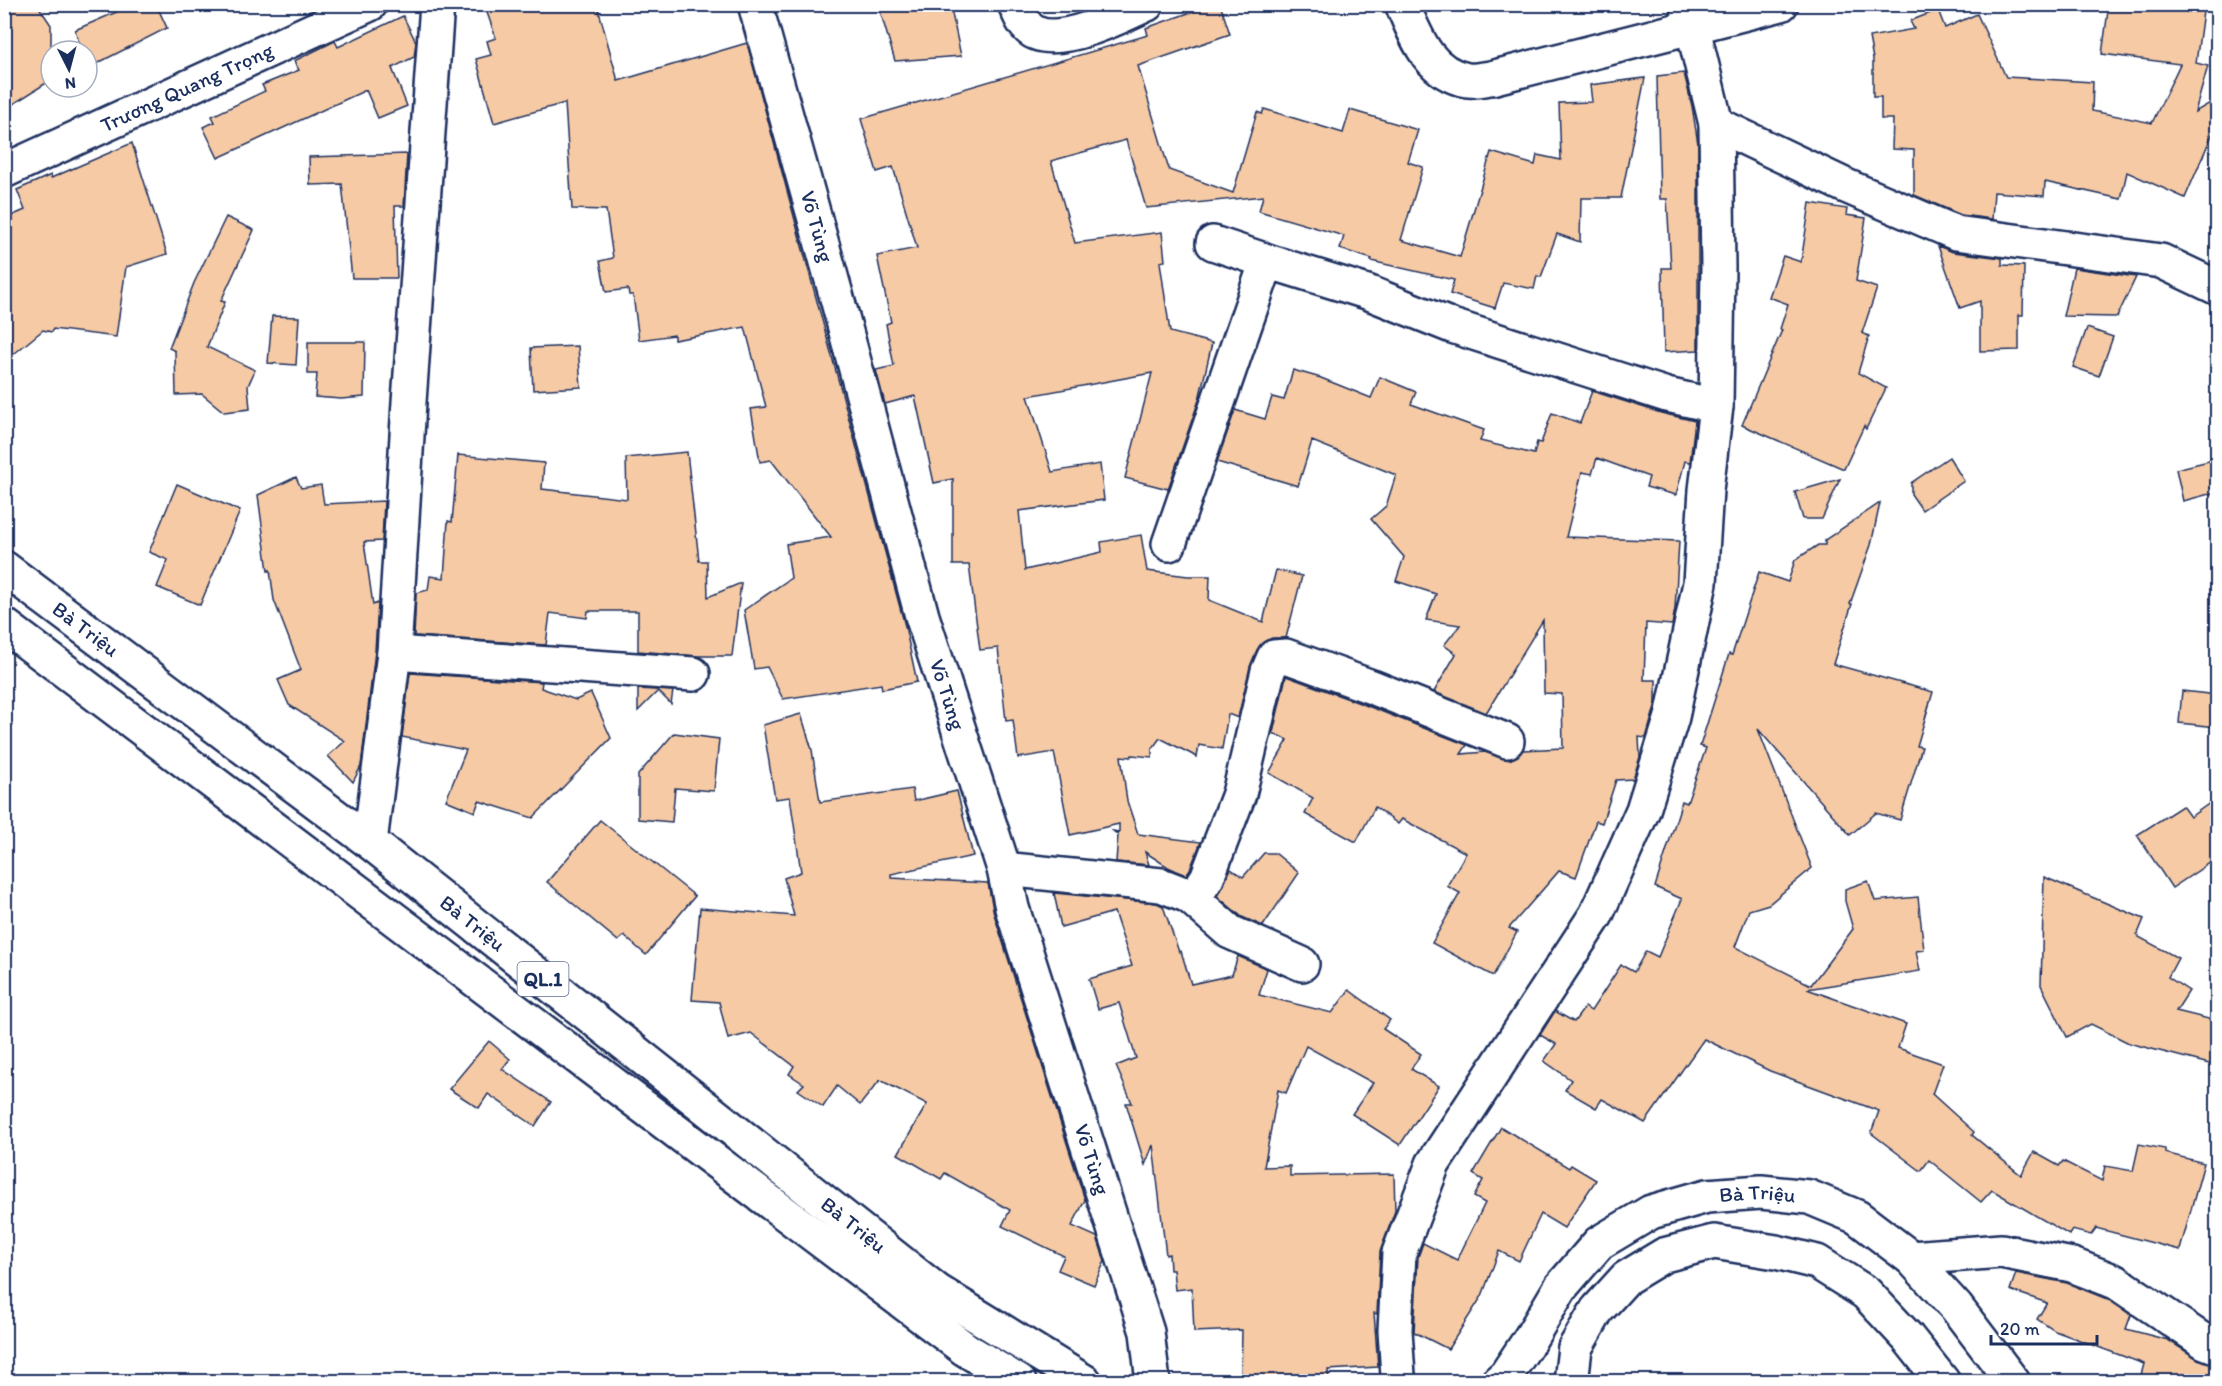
<svg xmlns="http://www.w3.org/2000/svg" width="2222" height="1386" font-family="Itim,sans-serif">
<style>
.building{fill:#f6caa5;stroke:#1b2f5e;stroke-width:1.5}
.lines{fill:none;stroke-linecap:round;stroke-linejoin:round}
.minor-casing{stroke:#1b2f5e;stroke-width:38}
.tertiary-casing{stroke:#1b2f5e;stroke-width:38}
.secondary-casing{stroke:#1b2f5e;stroke-width:38}
.trunk-casing{stroke:#1b2f5e;stroke-width:38}
.minor{stroke:#fff;stroke-width:33}
.tertiary{stroke:#fff;stroke-width:33}
.secondary{stroke:#fff;stroke-width:33}
.trunk{stroke:#fff;stroke-width:33}
.labels{text-anchor:middle;stroke-width:4.5;stroke-linejoin:round;paint-order:stroke}
.shield{fill:#fff;stroke:#5f6d8e;stroke-width:1.5}
.shield-label{font-size:20px;font-weight:bold;fill:#1b2f5e}
.street-label{font-size:21px;fill:#1b2f5e;stroke:#fff}
</style>
<rect width="100%" height="100%" fill="#fff"/>
<filter id="ink" filterUnits="userSpaceOnUse"><feTurbulence type="fractalNoise" baseFrequency=".0167" numOctaves="2"/><feDisplacementMap in="SourceGraphic" scale="12" xChannelSelector="R" yChannelSelector="G"/><feConvolveMatrix kernelMatrix="1 2 1 2 8 2 1 2 1" color-interpolation-filters="sRGB"/></filter>
<g filter="url(#ink)">
<g class="building">
<path d="M4 4H37L51 25V80L4 110Z"/>
<path d="M135 4H156L167 28 88 68 87 51H82L75 30Z"/>
<path d="M484 4H597L618 81 747 43 905 626 917 682 882 689 881 684 783 699 767 667 754 669 744 610 791 578 786 544 831 537 771 460 760 462 751 409 766 407 745 327 674 340V335L639 340 633 295H629L628 289 606 292 600 261 613 258 606 210 572 209 565 103 494 123 476 59 491 55 487 41 496 38Z"/>
<path d="M878 4H950L961 56 895 61Z"/>
<path d="M1214 4H1220L1230 34 1138 66 1169 170 1233 193 1257 112 1262 114 1264 109 1343 133 1350 110 1418 130 1408 162 1423 167 1401 240 1460 257 1491 152 1535 165 1537 155 1561 160 1559 103 1592 102 1590 85 1645 78 1621 198H1581L1580 242 1557 234 1541 277 1537 276 1534 289 1503 283 1495 308 1450 294 1454 280 1371 261 1372 259 1340 249 1344 236 1259 211 1263 196 1146 208 1126 140 1051 161 1075 243 1162 232 1165 261 1160 262 1170 332 1212 343 1199 400 1168 489 1125 478 1152 373 1028 396 1052 472 1100 464 1104 500 1019 511 1025 570 1102 552 1101 542 1141 535 1147 571 1188 576H1210L1209 600 1263 622 1276 570 1302 576 1286 638H1272L1264 642 1257 650 1250 667 1238 718 1228 714 1222 749 1199 745 1197 757 1160 738 1152 749V757L1132 755 1131 757 1121 756 1127 801 1138 834 1201 842 1190 869 1186 875 1168 867 1145 852 1149 865 1116 862 1118 835 1113 831 1119 832V824L1070 835 1054 752 1018 758 1013 720 1006 721 998 648 980 650 969 565H953V479L934 483 915 396 885 404 876 370 894 366 886 324 891 322 877 256 917 248 893 167 877 172 861 119 1148 35 1146 28Z"/>
<path d="M2109 4H2204L2196 63 2208 66 2195 112 2217 99V123L2185 198 2127 172 2121 199 2045 182 2044 196 1994 192 1992 219 1961 215 1914 195V150L1892 149 1893 119H1881V97H1873V59L1869 37 1914 29 1910 21 1938 10 1945 28 1977 14 2006 77 2093 82 2092 111 2152 123 2180 64 2102 54Z"/>
<path d="M403 16 416 42 414 57 392 68 407 106 378 118 366 90 218 158 203 127 215 122 212 116 265 91 262 85 299 70 294 61 335 41 338 47Z"/>
<path d="M1684 73 1692 106 1698 144V350L1664 352 1662 268H1671L1667 199H1660L1657 76Z"/>
<path d="M132 143 167 254 126 267 116 337 53 329 52 332 43 330 4 362V219L25 210 17 190 51 175V178Z"/>
<path d="M407 154 404 206H395L397 278H352L342 184 310 185 309 157Z"/>
<path d="M1810 203 1847 209 1846 215 1866 218 1856 281 1877 288 1862 333 1869 336 1858 373 1886 388 1866 429 1864 426 1844 469 1742 425 1782 330 1780 329 1788 304 1769 297 1783 256 1801 262Z"/>
<path d="M226 217 254 230 221 301 225 302 207 347 255 370 248 386 250 409 224 412 202 394 176 395 175 351 169 348 194 283Z"/>
<path d="M1938 246 1953 252 2002 258V265L2024 266 2023 315H2019V350L1980 351V301L1960 308Z"/>
<path d="M2074 268 2136 277 2117 317 2063 316Z"/>
<path d="M272 316 299 317 296 365 268 363Z"/>
<path d="M2087 328 2113 337 2099 376 2073 367Z"/>
<path d="M308 342H365L364 397 341 399 315 397 317 374H308Z"/>
<path d="M578 346 581 387 533 390 531 348Z"/>
<path d="M1293 370 1321 378 1371 398 1380 377 1416 392 1411 404 1484 430 1480 441 1534 454 1537 442 1541 443 1552 413 1580 423 1592 391 1661 413 1695 421 1690 462 1685 461 1676 495 1646 487 1649 477 1597 458 1592 474 1582 472 1566 537 1679 541 1675 609 1672 625 1646 623 1644 680H1656V703L1646 738 1639 737 1640 757 1633 779 1616 780 1602 823 1596 821 1576 877 1559 871 1509 928 1517 932 1493 976 1432 943 1460 893 1447 886 1466 853 1402 819 1398 824 1375 807 1356 842 1305 814 1313 798 1269 773 1288 740 1273 733 1286 676 1365 705 1467 745 1461 754 1485 752 1509 760 1518 756 1523 750 1563 748 1562 694 1544 693 1543 620 1486 713 1434 692 1456 654 1444 645 1460 625 1426 620 1436 594 1396 581 1404 557 1371 519 1386 506 1396 475 1312 441 1298 486 1217 462 1235 410 1265 419 1272 397 1284 400Z"/>
<path d="M687 452 699 561H707L708 597 741 583 732 656H697L638 651V611H588L587 618 550 613 546 645 414 636 416 593 428 590 430 576 444 578 448 521 452 522 458 455 544 463 542 489 627 499 626 458Z"/>
<path d="M1949 457 1964 481 1922 510 1911 494V483Z"/>
<path d="M2217 459V492L2183 501 2176 469Z"/>
<path d="M296 477 301 488 321 485 324 504 384 501 382 541 364 542 373 605 378 603 375 651 361 766 353 782 328 756 345 741 289 705 278 680 301 670 274 600 270 570 268 571 258 495Z"/>
<path d="M1840 479 1822 519H1803L1795 492Z"/>
<path d="M177 484 240 511 200 605 157 587 168 560 149 552Z"/>
<path d="M1880 503 1871 545 1850 604H1852L1833 664 1933 692 1917 746 1922 747 1900 820 1876 813 1850 835 1758 729 1812 868 1769 904 1749 910 1735 947 1811 985 1853 929 1845 901V889L1868 881 1875 901 1918 897 1924 950 1916 951 1920 971 1807 989 1906 1024 1898 1048 1943 1064 1932 1094 1974 1132 1972 1135 2021 1175 2034 1152 2059 1166 2063 1161 2102 1181 2105 1166 2133 1171 2139 1144 2165 1149V1153L2204 1163 2180 1250 2096 1228 2091 1235 2072 1230 2069 1235 1992 1190 1981 1202 1929 1160 1921 1171 1871 1133 1879 1111 1770 1071 1704 1039 1645 1123 1602 1099 1596 1108 1565 1090 1571 1080 1544 1061 1556 1044 1540 1035 1555 1011 1574 1022 1585 1007 1591 1011 1621 965 1634 972 1646 951 1658 957 1682 899 1655 887 1682 801 1687 803 1706 748 1700 746 1729 654 1732 655 1759 572 1788 582 1795 560 1818 545H1825V540Z"/>
<path d="M410 673 542 682 541 688 576 700 591 693 611 738 533 818 479 801 475 812 446 800 466 750 402 737Z"/>
<path d="M638 689 673 691 671 704 658 691 638 711Z"/>
<path d="M2182 691 2217 695V727L2179 723Z"/>
<path d="M801 714 812 750 820 802 912 789 914 801 957 791 973 856 891 874V878L988 883 994 914 1085 1200 1072 1226 1097 1237 1105 1261 1094 1285 1058 1270 1064 1256 1002 1226 1010 1210 945 1173 941 1179 898 1154 927 1104 880 1080 860 1105 837 1086 823 1107 798 1090 804 1084 789 1074 794 1066 751 1033 728 1039 719 1002 692 1000 700 908 794 916 784 878 801 872 790 797 775 799 763 725Z"/>
<path d="M674 733 719 739 714 791 675 788 672 822 638 819V775Z"/>
<path d="M2217 798V858L2172 888 2137 835 2182 806 2190 817Z"/>
<path d="M600 820 695 896 646 955 624 936 618 941 547 882Z"/>
<path d="M1264 853H1275L1299 873 1263 926 1242 917 1217 896 1231 869 1243 877Z"/>
<path d="M2044 877 2144 919 2137 936 2178 958 2168 977 2189 991 2176 1011 2217 1021V1066L2129 1043 2091 1024 2067 1037 2041 985Z"/>
<path d="M1054 893 1157 903 1163 906 1179 952 1181 951 1191 984 1232 975 1238 956 1267 969 1259 995 1332 1013 1349 990 1390 1020 1383 1029 1421 1054 1411 1069 1439 1086 1400 1145 1352 1114 1373 1083 1306 1046 1286 1093 1278 1090 1264 1167 1290 1166V1176L1394 1174 1395 1211 1380 1252 1377 1314 1374 1313 1378 1367 1328 1370 1329 1382 1241 1380 1242 1330 1194 1332 1192 1288 1175 1290 1173 1270H1170L1169 1254 1166 1255 1153 1145 1145 1165 1126 1103H1132L1116 1066 1136 1058 1119 1003 1098 1009 1089 979 1132 966 1114 912 1061 927Z"/>
<path d="M489 1041 510 1059 502 1069 551 1102 535 1126 488 1094 479 1108 449 1089Z"/>
<path d="M1501 1127 1569 1168 1571 1165 1596 1180 1564 1228 1541 1214 1519 1261 1499 1251 1482 1296 1448 1349 1414 1332 1418 1257 1423 1243 1457 1260 1485 1203 1474 1197 1483 1180 1473 1174Z"/>
<path d="M2016 1273 2067 1283 2107 1299 2131 1315 2126 1329 2168 1340 2198 1359 2217 1365V1382H2165L2141 1375 2144 1364 2055 1331 2037 1319 2047 1303 2010 1290Z"/>
</g>
<g class="lines">
<defs>
<g id="minor">
<path id="s1" d="M755 4 837 298 922 616 1004 869 1012 908 1147 1332 1153 1382"/>
<path d="M1015 4C1020 15 1024 28 1036 33 1063 45 1122 16 1147 4"/>
<path d="M1402 4C1416 36 1428 73 1467 80 1474 81 1483 79 1491 78L1781 4"/>
<path d="M1716 124 1846 186 1956 233 2161 261 2218 288"/>
<path d="M1213 243 1267 261 1367 292 1452 326 1667 395 1716 406"/>
<path d="M1169 544 1267 261"/>
<path d="M394 653 693 674"/>
<path d="M370 842 394 653 409 402 437 4"/>
<path d="M1004 869 1161 885 1189 896 1201 887 1207 878 1239 794 1268 671 1274 657 1286 656 1372 687 1507 741"/>
<path d="M1189 896 1230 932 1302 964"/>
<path d="M1911 1258 2001 1251 2072 1265 2116 1282 2205 1342 2218 1347"/>
<path d="M1400 1382 1398 1376 1395 1330 1399 1253 1433 1164 1596 915 1643 810 1672 717 1700 583 1706 490 1716 406 1718 267 1716 124 1687 4"/>
</g>
<g id="tertiary">
<path id="s2" d="M4 171 370 4"/>
</g>
<g id="secondary">
<path id="s3" d="M1530 1339 1561 1287 1599 1243 1651 1212 1707 1196 1761 1192 1809 1197 1857 1217 1911 1258 1956 1307 2013 1382"/>
<path d="M1575 1348 1597 1310 1626 1278 1664 1255 1714 1242 1776 1252 1817 1262 1866 1293 1908 1338 1943 1382"/>
</g>
<g id="trunk">
<path id="s4" d="M4 568 370 842 937 1291 1085 1382"/>
<path d="M4 625 965 1349 1019 1382"/>
<path d="M1498 1382 1506 1375 1530 1339"/>
<path d="M1571 1382 1575 1348"/>
</g>
</defs>
<use href="#minor" class="minor-casing"/>
<use href="#tertiary" class="tertiary-casing"/>
<use href="#secondary" class="secondary-casing"/>
<use href="#trunk" class="trunk-casing"/>
<use href="#minor" class="minor"/>
<use href="#tertiary" class="tertiary"/>
<use href="#secondary" class="secondary"/>
<use href="#trunk" class="trunk"/>
</g>
</g>
<g class="labels">
<rect class="shield" x="517.5" y="962" width="51" height="34" rx="4.5"/>
<g class="shield-label">
<text x="543" y="986">QL.1</text>
</g>
<g class="street-label">
<text dy="7" stroke="none"><textPath href="#s2" startOffset="201">Trương Quang Trọng</textPath></text>
<text dy="7" stroke="none"><textPath href="#s1" startOffset="231">Võ Tùng</textPath></text>
<text dy="7" stroke="none"><textPath href="#s4" startOffset="102">Bà Triệu</textPath></text>
<text dy="7" stroke="none"><textPath href="#s1" startOffset="717">Võ Tùng</textPath></text>
<text dy="7" stroke="none"><textPath href="#s4" startOffset="588">Bà Triệu</textPath></text>
<text dy="7" stroke="none"><textPath href="#s1" startOffset="1204">Võ Tùng</textPath></text>
<text dy="7" stroke="none"><textPath href="#s3" startOffset="288">Bà Triệu</textPath></text>
<text dy="7" stroke="none"><textPath href="#s4" startOffset="1074">Bà Triệu</textPath></text>
</g>
</g>
<rect width="2222" height="1386" fill="none" stroke="#fff" stroke-width="24"/>
<rect x="12" y="12" width="2198" height="1362" fill="none" stroke="#1b2f5e" stroke-width="2" filter="url(#ink)"/>
<g transform="translate(69 69) rotate(174)"><circle r="28" fill="#ffffff" stroke="#a4acbf" stroke-width="1.5"/>
<path d="M0-4.5L10 22L0 15L-10 22Z" fill="#1b2f5e"/>
<text y="-9" font-size="16" font-weight="bold" text-anchor="middle" fill="#1b2f5e">N</text>
</g>
<path d="M1991 1335v9h106v-9" fill="none" stroke="#1b2f5e" stroke-width="3"/>
<text x="2000" y="1335" font-size="18" fill="#1b2f5e" stroke="#ffffff" stroke-width="4.5" paint-order="stroke">20 m</text>
</svg>
